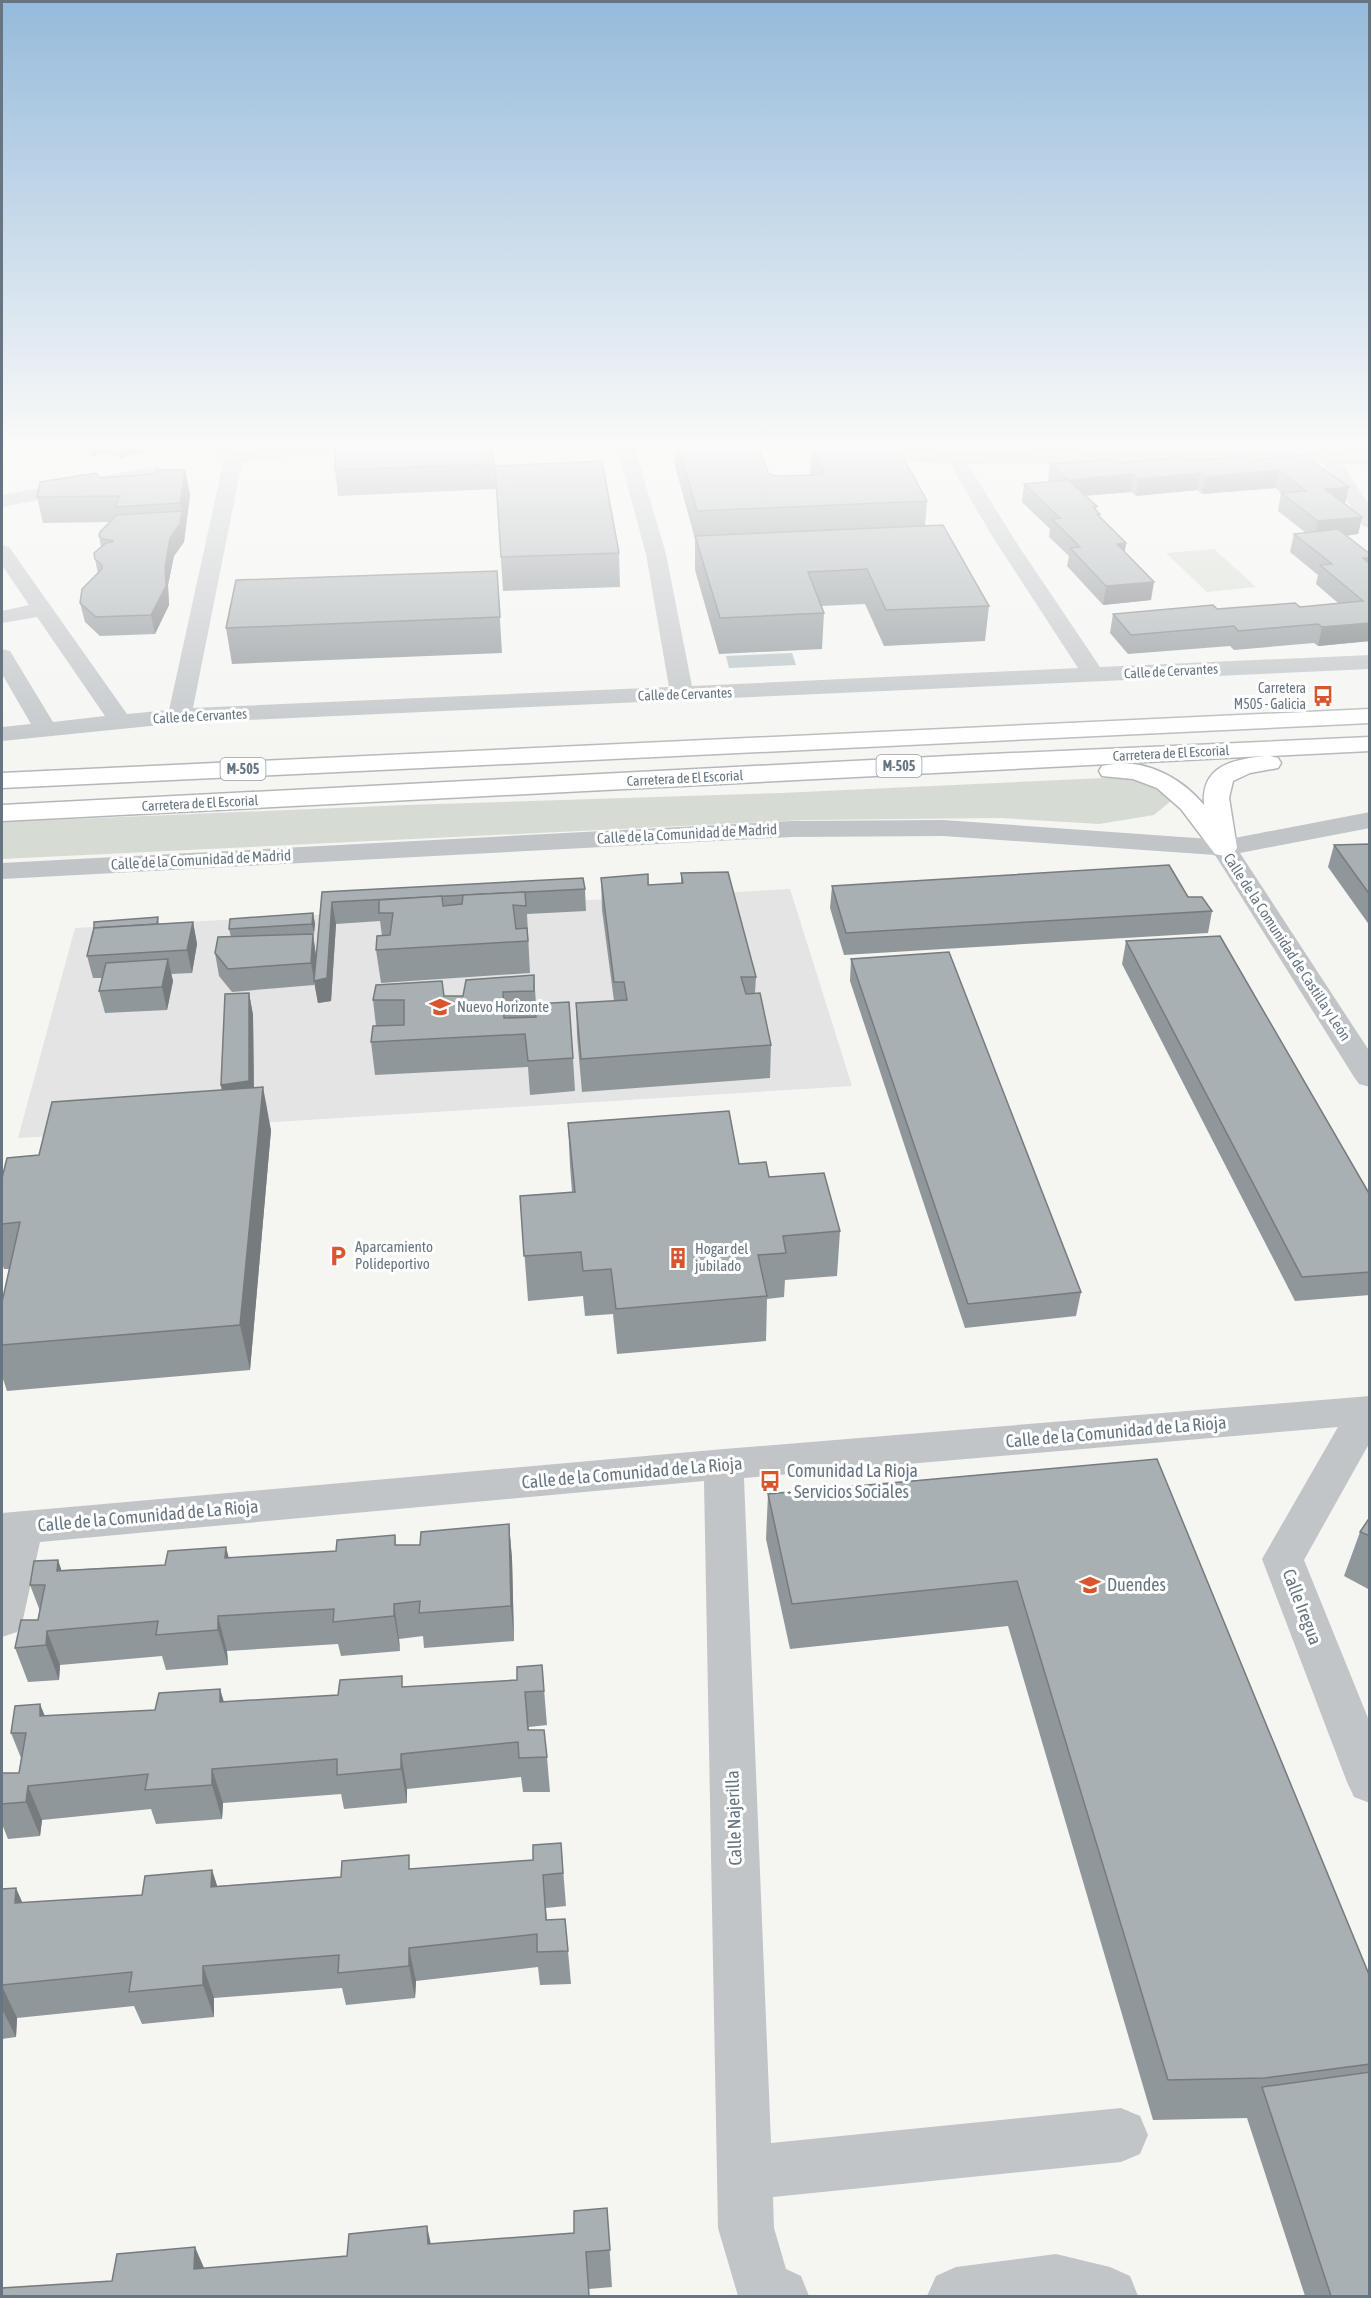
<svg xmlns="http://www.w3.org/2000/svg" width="1371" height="2298" font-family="'Asap Condensed',sans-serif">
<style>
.built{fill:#e3e4e3}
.green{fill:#d6dcd3}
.water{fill:#b8c4c8}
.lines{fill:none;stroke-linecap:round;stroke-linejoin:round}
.trunk-casing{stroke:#b4b7ba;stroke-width:3}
.minor{fill:#c1c5c8;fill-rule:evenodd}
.trunk{fill:#fff;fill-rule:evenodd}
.wall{fill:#90979b}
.shaded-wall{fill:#767b7e}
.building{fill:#a8b0b4;stroke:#767b7e;stroke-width:1.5}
.labels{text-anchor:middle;stroke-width:6;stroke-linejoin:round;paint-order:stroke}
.far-street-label{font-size:14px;fill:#667581;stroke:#fff}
.far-poi-label{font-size:14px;fill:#667581;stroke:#fff;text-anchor:end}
.shield{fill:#fff;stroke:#949ea7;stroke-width:1.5}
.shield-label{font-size:14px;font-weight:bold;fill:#667581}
.street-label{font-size:15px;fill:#667581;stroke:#fff}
.poi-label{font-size:15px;fill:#667581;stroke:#fff;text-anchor:start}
.near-street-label{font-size:18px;fill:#667581;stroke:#fff}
.near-poi-label{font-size:18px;fill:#667581;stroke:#fff;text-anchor:start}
</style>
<rect width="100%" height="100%" fill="#f5f5f2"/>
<path class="built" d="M790 889 852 1086 18 1138 75 928Z"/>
<g class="green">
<path d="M1214 549 1256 587 1207 592 1166 553Z"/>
<path d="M1126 777 1156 787 1171 801 1154 815 1099 824 1001 818 806 820 2 859V822L406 805 781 793Z"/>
</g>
<path class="water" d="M792 653 796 665 729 668 726 656Z"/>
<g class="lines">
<defs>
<g id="trunk">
<path d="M1370 709V723L2 788V773Z"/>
<path d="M1370 737V751L1270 756 1278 758 1281 763 1278 768 1250 773 1233 781 1229 798 1237 848 1233 854 1224 856 1215 854 1181 809 1157 788 1133 779 1102 776 1099 771 1102 766C1141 756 1180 776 1204 805 1201 765 1233 760 1264 756L2 821V805L969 755Z"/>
</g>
</defs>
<use href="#trunk" class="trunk-casing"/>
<g class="minor">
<path d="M208 448H231L237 451 270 448H337L334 452 328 453 242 462 193 708 669 687 646 554 617 448H635L666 554 692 686 1078 668 994 539 950 464 806 453 800 452 797 448H882L956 453 1316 452 1314 448H1332L1335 452 1370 454V465L1342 464 1370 506V528L1363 526 1323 463 968 464 1014 539 1100 667 1370 655V669L180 723 2 741V727L31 724 2 674V649L10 651 53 722 105 716 37 617 2 623V611L29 605 2 565V545L9 547 127 714 169 710 224 459Z"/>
<path d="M155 466 162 468 164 472 162 476 2 507V495Z"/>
<path d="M1370 812V828L1240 853 1370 1052V1087L1359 1084 1354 1077 1215 855 943 836 792 837 2 879V863L792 821 943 820 1224 840Z"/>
<path d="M1370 1396V1442L1304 1560 1370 1723V1803L1354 1797 1347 1782 1262 1559 1338 1427 744 1478 771 2143 1121 2108 1140 2116 1148 2135 1140 2154 1121 2162 773 2197 774 2228 786 2269 801 2276 809 2296H738L718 2228 704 1481 40 1542 23 1619 17 1632 2 1637V1513L724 1449Z"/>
<path d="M1056 2254 1110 2267 1130 2276 1138 2296H927L936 2276 956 2267Z"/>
</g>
<use href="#trunk" class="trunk"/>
</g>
<g class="wall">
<path d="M78 448H148L149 450 120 458 109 452 93 456Z"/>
<path d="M267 448H287L274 452Z"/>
<path d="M675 448H759L769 474 777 476 810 475 811 448H937L936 453 899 450 927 501 925 526 989 606 985 641 884 646 865 604 821 606 824 613 822 649 719 654 695 570V539L675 466Z"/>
<path d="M1027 448H1079V450H1028Z"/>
<path d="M1346 448H1370V455L1350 453Z"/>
<path d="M1303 455 1345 504 1362 517 1358 534 1346 536 1370 554V641L1318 646 1314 643 1234 650 1230 646 1128 654 1110 633 1113 614 1300 607 1338 603 1316 584 1318 575 1290 552 1294 534 1306 533 1278 511 1281 493H1282L1275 488 1202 494 1197 490 1136 496 1131 492 1085 496 1097 506 1096 510 1100 514V517L1126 543 1125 552 1151 600 1103 605 1067 566 1069 556 1049 537 1050 529 1022 502 1024 484 1048 481 1050 464 1254 460Z"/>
<path d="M494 464 496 489 338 496 335 470Z"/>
<path d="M495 466 619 553 620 587 503 591Z"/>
<path d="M185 470 190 495 184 542 174 556 168 585 169 605 155 634 100 636 85 622 80 603 98 574 94 553 101 547 99 536 110 522 43 523 37 497 100 478 155 474Z"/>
<path d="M497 571 502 653 232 664 226 628Z"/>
<path d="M1370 844V926L1328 867 1334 845Z"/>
<path d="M681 873 756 977 755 993 771 1045 770 1078 582 1092 577 1036 576 1003 614 1001 602 910 601 878 648 874 649 885 681 883Z"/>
<path d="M832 886 1188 897 1212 911 1208 933 844 955 830 908Z"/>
<path d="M585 889 586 911 527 914 530 973 381 983 376 950 382 936 380 921 336 924 331 1001 318 1003 314 982V985L232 992 219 976 215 953 231 937 229 929 313 913 315 924 313 935 316 956 322 892Z"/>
<path d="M158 917 159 924 193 922 197 944 192 973 171 974 173 981 167 1010 105 1013 99 991 102 978H93L87 956Z"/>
<path d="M1126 941 1370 1195V1295L1295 1301 1122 964Z"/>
<path d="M851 959 1081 1292 1076 1316 965 1328 850 981Z"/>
<path d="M534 975 536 1004 573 1058 575 1091 530 1095 528 1067 375 1075 371 1042 376 1026 373 1000 463 996Z"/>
<path d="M249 993 253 1015 254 1087 271 1130 250 1370 7 1391 2 1376V1302L9 1269H4L2 1263V1224L39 1155 222 1090 221 1085Z"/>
<path d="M568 1123 739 1164 769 1177 840 1231 837 1276 785 1280 784 1297 767 1299 766 1341 617 1354 613 1314 585 1316 583 1296 528 1301 520 1196 572 1192 570 1166Z"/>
<path d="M1157 1459 1370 1977V2296H1305L1247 2118 1153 2120 1008 1626 790 1649 766 1539 768 1494Z"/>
<path d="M1370 1517V1590L1344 1576 1360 1532Z"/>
<path d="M509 1524 512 1559 514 1641 424 1648 423 1636 399 1639 400 1651 341 1656 338 1644 227 1651 228 1665 166 1670 162 1656 60 1665 59 1680 28 1682 15 1648 38 1620 40 1611 30 1585 58 1560 61 1570 165 1565 229 1558 336 1551 395 1535 396 1545H420Z"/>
<path d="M542 1665 547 1725 529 1727V1730L547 1757 550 1792H523L521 1777 407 1789V1803L344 1809 341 1794 223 1803 222 1819 156 1824 151 1809 42 1820 40 1836 8 1839 2 1824V1773H19L21 1758 11 1733 45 1716 155 1710 220 1689 224 1702 338 1695 404 1687 517 1680Z"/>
<path d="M561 1843 566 1906 546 1908 547 1920 568 1951 571 1984 540 1985 538 1967 416 1981 415 1998 346 2005 342 1988 214 1998V2017L142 2024 134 2006 17 2018 16 2037 2 2039V1889L22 1903 142 1895 212 1870 217 1886 341 1877 411 1869 533 1860Z"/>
<path d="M607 2208 612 2287 589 2289 112 2281 205 2268 347 2256 431 2244 574 2233Z"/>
</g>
<g class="shaded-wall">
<path d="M92 448H108L109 452 93 456Z"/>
<path d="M118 448H148L149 450 120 458Z"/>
<path d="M254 448H267L254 452Z"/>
<path d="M273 448H287L274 452Z"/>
<path d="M185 470 190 495 184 542 174 556 168 585 169 605 155 634 151 615 165 567 170 538 182 511 180 503Z"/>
<path d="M1278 470 1275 488 1202 494 1205 477Z"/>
<path d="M1200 473 1197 490 1136 496 1138 479Z"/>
<path d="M1133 474 1131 492 1065 497 1068 480Z"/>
<path d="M1349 487 1345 504 1325 489Z"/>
<path d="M1362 517 1358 534 1314 539 1318 521Z"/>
<path d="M1126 543 1123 561 1117 544Z"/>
<path d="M1363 558H1370V573Z"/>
<path d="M1154 582 1151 600 1103 605 1106 586Z"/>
<path d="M1370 623V641L1318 646 1322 627Z"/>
<path d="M332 902 336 924 331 1001 318 1003 311 963 313 934 316 956Z"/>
<path d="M313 913 315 924 314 935 312 924Z"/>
<path d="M193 922 197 944 192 973 187 950Z"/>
<path d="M168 959 173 981 167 1010 162 987Z"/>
<path d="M249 993 253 1015 254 1104 225 1108 221 1085Z"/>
<path d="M263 1087 271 1130 250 1370 240 1325Z"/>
<path d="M509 1524 512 1559 514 1641 511 1606Z"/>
<path d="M226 1547 235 1582 225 1558Z"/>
<path d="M58 1560 70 1595 57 1571Z"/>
<path d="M394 1604 399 1639 400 1651 394 1616Z"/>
<path d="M218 1616 227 1651 228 1665 218 1630Z"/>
<path d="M47 1631 60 1665 59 1680 46 1645Z"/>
<path d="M220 1689 230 1724 220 1702Z"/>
<path d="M40 1704 54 1738 40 1716Z"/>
<path d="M401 1754 407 1789V1803L401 1769Z"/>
<path d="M212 1769 223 1803 222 1819 212 1785Z"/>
<path d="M28 1786 42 1820 40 1836 26 1802Z"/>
<path d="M212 1870 223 1904 211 1887Z"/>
<path d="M16 1888 31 1922 15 1903Z"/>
<path d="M409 1948 416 1981 415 1998 409 1966Z"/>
<path d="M203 1966 214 1998V2017L203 1985Z"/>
<path d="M2 1986 17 2018 16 2037 2 2009Z"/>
<path d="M427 2226 435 2263 428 2244Z"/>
<path d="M195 2247 211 2284 194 2269Z"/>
</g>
<g class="building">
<path d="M335 448H491L494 464 335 470Z"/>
<path d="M679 448H759L769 474 777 476 817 475 824 472 813 448H898L927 501 697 511Z"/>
<path d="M1303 455 1349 487 1325 489 1362 517 1318 521 1281 493 1306 491 1278 470 1205 477 1200 473 1138 479 1133 474 1068 480 1097 506 1093 507 1100 514H1097L1126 543 1117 544 1154 582 1106 586 1070 548 1080 547 1052 519 1060 518 1024 484 1068 480 1050 464 1116 459 1120 463 1181 457 1186 461 1249 456 1254 460Z"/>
<path d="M602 461 619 553 501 557 495 466Z"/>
<path d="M156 470H185L180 503 115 507 120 496 37 497 40 482 96 473 100 478 155 474Z"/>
<path d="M182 511 180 524 170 538 165 567 166 586 151 615 96 617 80 603 82 589 102 569V565L95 559 94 553 106 543 114 541 103 539 99 536 100 532 117 515Z"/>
<path d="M943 525 989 606 886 610 867 569 808 572 824 613 720 618 695 536Z"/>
<path d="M1338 529 1370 554V558H1363L1370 564V623L1322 627 1318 624 1238 631 1234 626 1131 635 1113 614 1213 605 1217 609 1295 603 1300 607 1363 601 1320 565 1332 564 1294 534Z"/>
<path d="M497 571 500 617 226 628 236 580Z"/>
<path d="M1370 844V895L1334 845Z"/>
<path d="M1169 865 1188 897H1202L1212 911 846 933 832 886Z"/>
<path d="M728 872 756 977H741L746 994 760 993 771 1045 581 1059 576 1003 627 1000 624 982H614L601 878 648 874V885L683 883 681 873Z"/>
<path d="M583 878 585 889 332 902 327 978 314 981 322 892Z"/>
<path d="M525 892 526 906 513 905 516 929 527 928 528 941 376 950 377 936 390 935 393 913H379V900L442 896 443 906 462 904 463 895Z"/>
<path d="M313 913 312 924 229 929 230 919Z"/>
<path d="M158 917 157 924 94 928V929V922Z"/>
<path d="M193 922 187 950 87 956 94 928Z"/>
<path d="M313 934 311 963 228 969 215 953 218 937Z"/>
<path d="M1220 936 1370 1195V1272L1302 1277 1126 941Z"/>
<path d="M949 952 1081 1292 968 1304 851 959Z"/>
<path d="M168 959 162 987 99 991 106 963Z"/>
<path d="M534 975V991L503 992 504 1018 536 1017 534 1004 569 1002 573 1058 528 1061 525 1034 371 1042 373 1026 404 1025V1000H373L376 985 442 981 444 996H463L466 980Z"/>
<path d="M249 993V1081L221 1085 225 994Z"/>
<path d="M263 1087 240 1325 2 1345V1302L20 1222 2 1224V1178L7 1158 39 1155 52 1102Z"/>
<path d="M729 1111 739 1164 766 1162 769 1177 824 1173 840 1231 783 1236 786 1253 758 1255 767 1296 616 1309 611 1269 583 1271 581 1252 524 1256 520 1196 575 1192 568 1123Z"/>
<path d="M1157 1459 1370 1977V2064L1265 2078 1168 2080 1017 1581 792 1604 768 1494Z"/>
<path d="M1370 1517V1536L1360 1532Z"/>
<path d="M509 1524 511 1606 419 1613 420 1601 394 1604V1616L333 1622 334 1609 218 1616V1630L156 1635 158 1621 47 1631 46 1645 15 1648 21 1620H38L45 1585H30L34 1561 58 1560 57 1571 165 1565 168 1551 226 1547 225 1558 336 1551 337 1540 395 1535V1545H420L421 1532Z"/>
<path d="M542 1665 544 1691 525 1692 528 1730H544L547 1757 519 1758 518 1742 401 1754V1769L337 1775V1759L212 1769V1785L145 1790 148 1774 28 1786 26 1802 2 1804V1773H19L26 1733H11L15 1706 40 1704V1716L155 1710 159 1693 220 1689V1702L338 1695 340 1680 402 1676V1687L517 1680V1667Z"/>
<path d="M561 1843 563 1873 543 1875 546 1920 565 1919 568 1951 537 1952V1934L409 1948V1966L338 1973 339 1955 203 1966V1985L129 1992 132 1972 2 1985V1889L16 1888 15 1903 142 1895 145 1876 212 1870 211 1887 341 1877 342 1861 409 1855V1869L533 1860V1845Z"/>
<path d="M1370 2072V2296H1331L1262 2087Z"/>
<path d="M607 2208 610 2250 586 2252 589 2296H2V2288L112 2281 117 2254 195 2247 194 2269 347 2256 349 2234 427 2226 428 2244 574 2233V2211Z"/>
</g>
<linearGradient id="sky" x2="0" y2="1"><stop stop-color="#95badb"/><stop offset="0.58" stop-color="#fafaf9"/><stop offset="1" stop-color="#fafaf9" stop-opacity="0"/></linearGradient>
<rect width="1371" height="770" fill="url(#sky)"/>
<defs>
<symbol id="bus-bare" viewBox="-9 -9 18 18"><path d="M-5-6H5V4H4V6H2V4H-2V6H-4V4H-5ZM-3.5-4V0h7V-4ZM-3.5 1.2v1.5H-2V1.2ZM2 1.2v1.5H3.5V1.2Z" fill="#d9552e" stroke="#fff" stroke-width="2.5" paint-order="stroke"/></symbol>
<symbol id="school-bare" viewBox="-9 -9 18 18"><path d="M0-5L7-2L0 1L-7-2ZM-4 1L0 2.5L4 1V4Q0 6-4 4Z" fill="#d9552e" stroke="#fff" stroke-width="2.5" paint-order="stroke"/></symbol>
<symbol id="parking-bare" viewBox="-9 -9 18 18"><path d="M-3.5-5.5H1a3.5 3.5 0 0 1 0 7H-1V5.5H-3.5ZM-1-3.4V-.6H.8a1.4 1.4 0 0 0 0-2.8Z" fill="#d9552e" stroke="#fff" stroke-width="2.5" paint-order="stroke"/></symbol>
<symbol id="building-bare" viewBox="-9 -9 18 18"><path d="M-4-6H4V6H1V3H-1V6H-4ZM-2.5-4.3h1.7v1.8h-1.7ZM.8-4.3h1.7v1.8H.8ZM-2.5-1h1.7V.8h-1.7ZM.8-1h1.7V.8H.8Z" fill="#d9552e" stroke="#fff" stroke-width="2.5" paint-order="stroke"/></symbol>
</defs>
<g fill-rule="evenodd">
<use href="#bus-bare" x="1308" y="681" width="30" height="30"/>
<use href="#school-bare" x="425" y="992" width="30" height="30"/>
<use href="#parking-bare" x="323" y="1241" width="30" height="30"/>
<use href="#building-bare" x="663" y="1243" width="30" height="30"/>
<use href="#bus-bare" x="755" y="1466" width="30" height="30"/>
<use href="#school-bare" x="1075" y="1570" width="30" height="30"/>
</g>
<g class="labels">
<g class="far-street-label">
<text transform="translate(1171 671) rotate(-3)" y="5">Calle de Cervantes</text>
<text transform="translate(685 694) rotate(-2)" y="5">Calle de Cervantes</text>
<text transform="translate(200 716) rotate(-3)" y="5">Calle de Cervantes</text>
<text transform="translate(1171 753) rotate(-3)" y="5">Carretera de El Escorial</text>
<text transform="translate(685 778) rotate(-3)" y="5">Carretera de El Escorial</text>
<text transform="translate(200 803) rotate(-3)" y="5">Carretera de El Escorial</text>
</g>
<g class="far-poi-label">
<text x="1306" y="693">Carretera<tspan x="1306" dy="16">M505 - Galicia</tspan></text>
</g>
<g class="shield">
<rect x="876.5" y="755" width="45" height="22" rx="4.5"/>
<rect x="220.5" y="758" width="45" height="22" rx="4.5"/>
</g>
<g class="shield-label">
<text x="899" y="771">M-505</text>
<text x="243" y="774">M-505</text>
</g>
<g class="street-label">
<text transform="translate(687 834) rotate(-3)" y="5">Calle de la Comunidad de Madrid</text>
<text transform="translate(201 860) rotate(-3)" y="5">Calle de la Comunidad de Madrid</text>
<text transform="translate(1287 947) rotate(57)" y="5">Calle de la Comunidad de Castilla y León</text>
</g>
<g class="poi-label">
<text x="457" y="1012">Nuevo Horizonte</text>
<text x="355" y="1252">Aparcamiento<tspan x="355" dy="17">Polideportivo</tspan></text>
<text x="695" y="1254">Hogar del<tspan x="695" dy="17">jubilado</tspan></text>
</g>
<g class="near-street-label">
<text transform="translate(1116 1432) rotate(-5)" y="6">Calle de la Comunidad de La Rioja</text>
<text transform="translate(632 1473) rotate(-5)" y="6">Calle de la Comunidad de La Rioja</text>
<text transform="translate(148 1516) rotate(-5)" y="6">Calle de la Comunidad de La Rioja</text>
<text transform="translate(1302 1607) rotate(69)" y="6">Calle Iregua</text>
<text transform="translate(734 1818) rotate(-92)" y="6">Calle Najerilla</text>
</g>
<g class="near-poi-label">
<text x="787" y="1477">Comunidad La Rioja<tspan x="787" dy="21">- Servicios Sociales</tspan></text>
<text x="1107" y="1591">Duendes</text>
</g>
</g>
<rect width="1371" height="2298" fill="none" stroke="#667581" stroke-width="6"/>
</svg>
